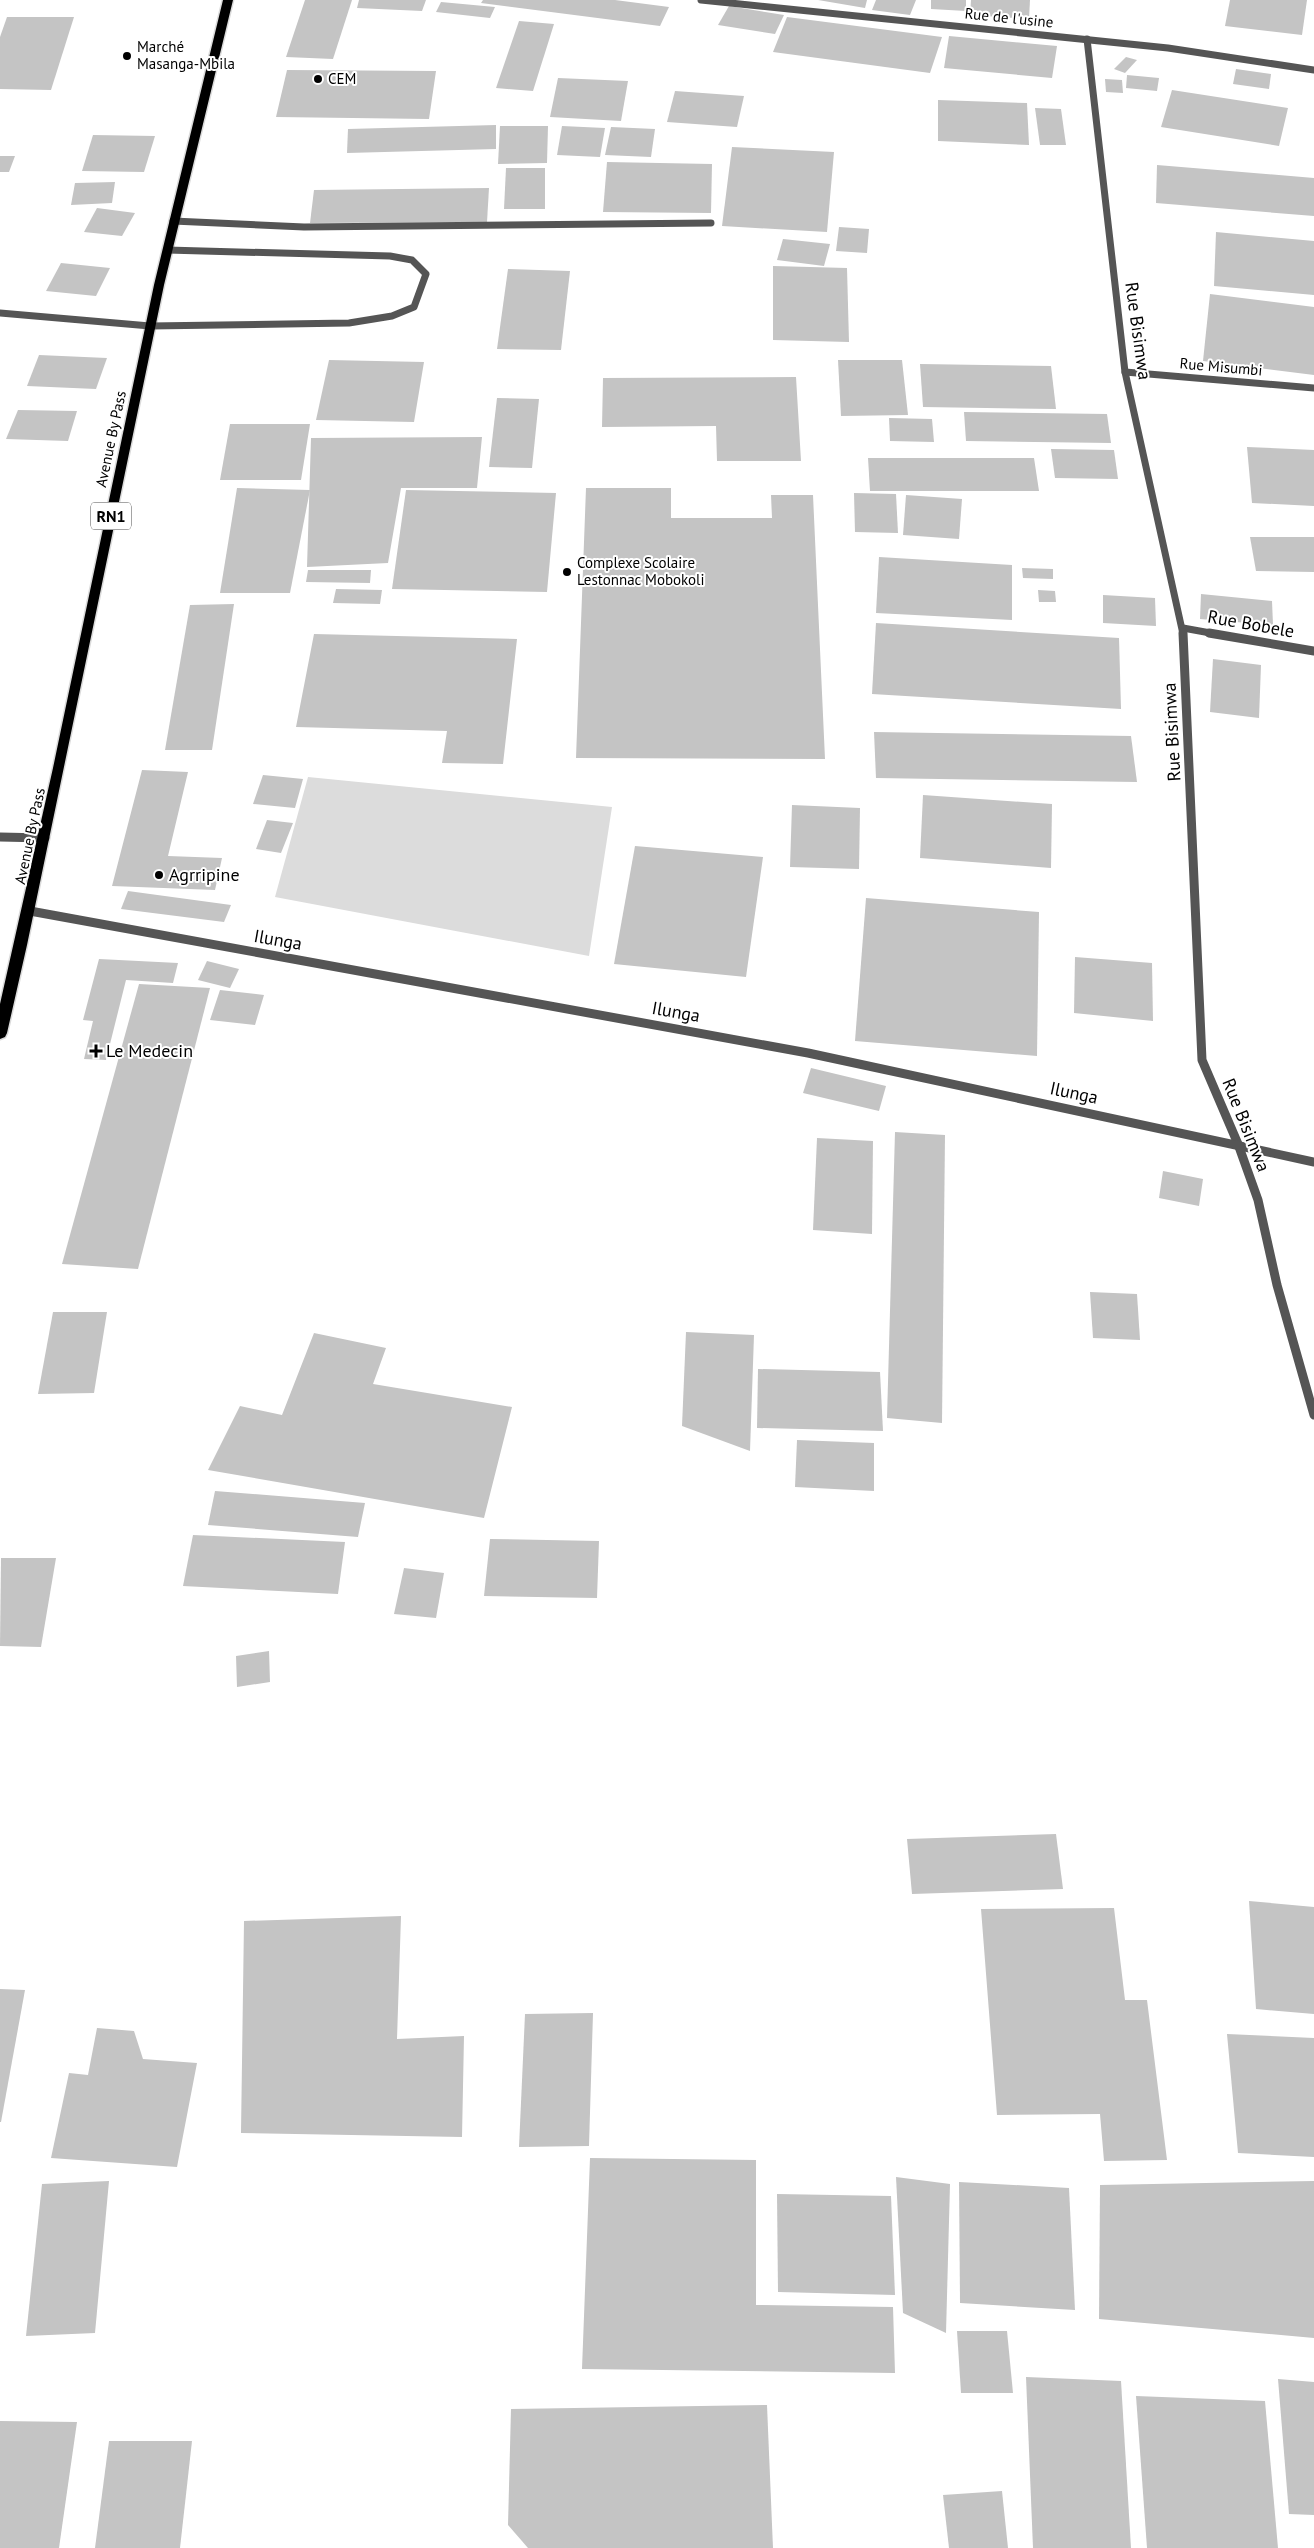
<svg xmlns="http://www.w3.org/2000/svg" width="1314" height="2548" font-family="'PT Sans',sans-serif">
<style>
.green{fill:#dcdcdc}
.building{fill:#c4c4c4}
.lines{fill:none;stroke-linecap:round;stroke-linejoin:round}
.highway-casing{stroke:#dbdbdb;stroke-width:3}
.lane{stroke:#555;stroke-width:7}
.street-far1{stroke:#555;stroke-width:7}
.street{stroke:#555;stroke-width:9}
.highway{fill:#000;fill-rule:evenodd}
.poi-dot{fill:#000;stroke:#fff;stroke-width:2}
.labels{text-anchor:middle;stroke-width:4;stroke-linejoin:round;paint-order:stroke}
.far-street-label{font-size:15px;fill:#000;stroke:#fff}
.far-poi-label{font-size:15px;fill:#000;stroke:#fff;text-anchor:start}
.shield{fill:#fff;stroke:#4c4c4c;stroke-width:1}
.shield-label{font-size:16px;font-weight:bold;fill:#000}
.street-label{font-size:18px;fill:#000;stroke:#fff}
.poi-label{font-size:18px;fill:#000;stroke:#fff;text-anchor:start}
</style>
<rect width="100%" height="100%" fill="#fff"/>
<path class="green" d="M308 777 612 807 589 956 275 897Z"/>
<g class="building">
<path d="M305 0H352L333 59 286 57Z"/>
<path d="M359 0H426L422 11 357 8Z"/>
<path d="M483 0H615L669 7 660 26 481 3Z"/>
<path d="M818 0H867L865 8Z"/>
<path d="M876 0H916L910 15 872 10Z"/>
<path d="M931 0H966V11L931 9Z"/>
<path d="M971 0H1030L1029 19 970 15Z"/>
<path d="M1230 0H1307L1302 35 1225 26Z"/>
<path d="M441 2 495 7 490 18 436 12Z"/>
<path d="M729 6 784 15 775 34 718 25Z"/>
<path d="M7 17H74L51 90 0 89V37Z"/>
<path d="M787 17 942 37 930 73 773 52Z"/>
<path d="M519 21 554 24 533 91 496 88Z"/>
<path d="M949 36 1057 46 1052 78 944 68Z"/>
<path d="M1126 57 1137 60 1125 73 1114 69Z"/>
<path d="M1236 69 1271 74 1269 89 1233 84Z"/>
<path d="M287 70 436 71 429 119 276 117Z"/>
<path d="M1127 75 1159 78 1157 91 1126 88Z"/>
<path d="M558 78 628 81 621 121 550 117Z"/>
<path d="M1105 79 1122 80 1123 93 1106 92Z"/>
<path d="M1172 90 1288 108 1279 146 1161 127Z"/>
<path d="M675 91 744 96 737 127 667 122Z"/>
<path d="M938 100 1027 103 1029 145 938 141Z"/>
<path d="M1035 108 1061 109 1066 145H1040Z"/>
<path d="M496 125V149L347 153 348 129Z"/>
<path d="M500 126H548L547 163 498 164Z"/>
<path d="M562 126 605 128 600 157 557 155Z"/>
<path d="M611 127 655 129 651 157 605 155Z"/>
<path d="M93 135 155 136 144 172 82 171Z"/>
<path d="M732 147 834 152 827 232 722 226Z"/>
<path d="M0 156H15L9 172H0Z"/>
<path d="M607 162 712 164 711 213 603 212Z"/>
<path d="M1157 165 1314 178V216L1156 203Z"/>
<path d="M506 168H545V209H504Z"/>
<path d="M115 182 112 203 71 205 75 183Z"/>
<path d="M489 188 487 222 310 223 314 190Z"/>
<path d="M97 208 135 213 122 236 84 232Z"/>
<path d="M839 227 869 229 867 253 836 251Z"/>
<path d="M1216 232 1314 241V295L1214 286Z"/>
<path d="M783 239 830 244 824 266 777 260Z"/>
<path d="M61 263 110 268 96 296 46 291Z"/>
<path d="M773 266 847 268 849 342 773 340Z"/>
<path d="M508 269 570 271 561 350 497 349Z"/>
<path d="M1210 294 1314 307V375L1203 361Z"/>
<path d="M39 355 107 358 96 389 27 386Z"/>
<path d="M329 360 424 362 414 422 316 420Z"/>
<path d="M838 360H902L908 415 841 416Z"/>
<path d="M920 364 1051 366 1056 409 923 407Z"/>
<path d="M796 377 801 461H717L716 426 602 427 603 378Z"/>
<path d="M497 398 539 399 532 468 489 467Z"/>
<path d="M18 410 77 411 68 441 6 439Z"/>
<path d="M964 412 1107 414 1111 443 966 441Z"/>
<path d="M889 418 932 419 934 442 890 441Z"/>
<path d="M230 424H310L301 480H220Z"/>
<path d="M482 437 477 488H401L388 563 307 567 311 438Z"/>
<path d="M1247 447 1314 450V506L1252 503Z"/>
<path d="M1051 449 1114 450 1118 479 1055 478Z"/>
<path d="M868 458H1034L1039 491H870Z"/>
<path d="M237 488 310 490 290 593H220Z"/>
<path d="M586 488H671V518H772L771 495H813L825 759 576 758Z"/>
<path d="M406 490 556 493 547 592 392 589Z"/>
<path d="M854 493 896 494 898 533 855 532Z"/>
<path d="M906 495 962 499 959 539 903 535Z"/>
<path d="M1250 537H1314V572L1256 571Z"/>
<path d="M879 557 1012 565V620L876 613Z"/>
<path d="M1022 568 1053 569V579L1023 578Z"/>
<path d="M308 570H371L370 583 306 582Z"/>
<path d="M336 589 382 590 380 604 333 603Z"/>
<path d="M1038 590 1055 591 1056 602H1039Z"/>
<path d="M1201 594 1272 601 1273 625 1200 619Z"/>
<path d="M1103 595 1155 598 1156 626 1103 623Z"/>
<path d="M234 604 212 750H165L190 605Z"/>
<path d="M876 623 1119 638 1121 709 872 694Z"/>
<path d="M314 634 517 639 503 764 442 763 447 731 296 727Z"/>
<path d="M1213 659 1261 665 1259 718 1210 712Z"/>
<path d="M874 732 1131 736 1137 782 876 778Z"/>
<path d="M142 770 188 772 168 856 222 858 215 890 112 886Z"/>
<path d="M263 775 303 779 295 808 253 804Z"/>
<path d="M923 795 1052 804 1051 868 920 858Z"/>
<path d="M792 805 860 808 859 869 790 867Z"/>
<path d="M267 820 293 823 281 853 256 849Z"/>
<path d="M635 846 763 857 746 977 614 964Z"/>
<path d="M128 891 231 905 224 922 121 909Z"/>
<path d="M866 898 1039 912 1037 1056 855 1041Z"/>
<path d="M1075 957 1152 963 1153 1021 1074 1013Z"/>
<path d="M99 959 178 963 173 983 126 980 106 1060 84 1059 93 1021 83 1020Z"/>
<path d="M207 961 239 969 230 988 198 980Z"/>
<path d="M139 984 210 988 138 1269 62 1264Z"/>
<path d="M220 990 264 995 255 1025 210 1020Z"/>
<path d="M811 1068 886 1086 879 1111 803 1093Z"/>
<path d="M895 1132 945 1135 942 1423 887 1418Z"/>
<path d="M817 1138 873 1141 872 1234 813 1230Z"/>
<path d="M1163 1171 1203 1179 1199 1206 1159 1198Z"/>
<path d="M1090 1292 1137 1294 1140 1340 1093 1338Z"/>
<path d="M53 1312H107L94 1393 38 1394Z"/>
<path d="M686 1332 754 1335 750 1451 682 1426Z"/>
<path d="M314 1333 386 1348 373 1384 512 1407 484 1518 208 1470 240 1406 282 1415Z"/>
<path d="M758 1369 880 1372 883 1431 757 1428Z"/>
<path d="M797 1440 874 1443V1491L795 1487Z"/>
<path d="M215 1491 365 1503 358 1537 208 1525Z"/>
<path d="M193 1535 345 1542 338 1594 183 1586Z"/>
<path d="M490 1539 599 1541 597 1598 484 1596Z"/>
<path d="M1 1558H56L41 1647 0 1646Z"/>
<path d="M404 1568 444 1573 436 1618 394 1614Z"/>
<path d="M269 1651 270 1682 237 1687 236 1656Z"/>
<path d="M1056 1834 1063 1889 912 1894 907 1839Z"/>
<path d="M1249 1901 1314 1907V2014L1256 2009Z"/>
<path d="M1114 1908 1125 2000H1147L1167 2160 1104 2161 1100 2114 997 2115 981 1909Z"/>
<path d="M401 1916 397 2039 464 2036 462 2137 241 2133 244 1921Z"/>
<path d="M0 1989 25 1990 1 2122H0Z"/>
<path d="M593 2013 589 2146 519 2147 525 2014Z"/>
<path d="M97 2028 134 2031 143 2059 197 2063 177 2167 51 2158 69 2073 88 2075Z"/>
<path d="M1227 2034 1314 2038V2157L1238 2153Z"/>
<path d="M590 2158 756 2160V2305L893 2307 895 2373 582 2369Z"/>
<path d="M896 2177 950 2184 946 2333 903 2313Z"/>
<path d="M109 2181 95 2333 26 2336 42 2184Z"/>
<path d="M1314 2181V2338L1099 2319 1100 2185Z"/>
<path d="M959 2182 1069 2188 1075 2310 960 2303Z"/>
<path d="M777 2194 891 2196 895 2295 778 2292Z"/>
<path d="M957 2331H1007L1013 2393H961Z"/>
<path d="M1026 2377 1121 2381 1131 2548H1033Z"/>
<path d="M1278 2379 1314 2382V2515L1289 2514Z"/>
<path d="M1136 2396 1265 2401 1278 2548H1147Z"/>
<path d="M767 2405 773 2548H528L508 2525 511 2409Z"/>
<path d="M0 2421 77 2422 59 2548H0Z"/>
<path d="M109 2441H192L180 2548H95Z"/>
<path d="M1002 2491 1008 2548H949L943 2495Z"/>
</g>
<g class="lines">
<defs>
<path id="highway" d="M223 0H233L164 285 27 945 7 1033 5 1037 0 1039V1004L53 768 154 285Z"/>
</defs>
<use href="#highway" class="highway-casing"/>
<g class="lane">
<path d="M173 221 304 227 711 223"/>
<path d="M0 313 150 326 349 323 392 316 414 307 426 274 412 260 390 256 167 250"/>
</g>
<g class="street-far1">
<path d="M701 0 1168 48 1314 70"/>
<path d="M1087 39 1125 372 1183 634"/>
<path d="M1125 372 1314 388"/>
<path d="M1183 628 1216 634"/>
</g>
<g class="street">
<path d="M1183 633 1202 1060 1238 1144 1258 1200 1277 1285 1314 1415"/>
<path d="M1209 633 1314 651"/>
<path d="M0 837 45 838"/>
<path d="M30 911 808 1053 1314 1162"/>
</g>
<use href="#highway" class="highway"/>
</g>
<g class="poi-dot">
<circle cx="127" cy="56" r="5"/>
<circle cx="318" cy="79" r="5"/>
<circle cx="567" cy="572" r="5"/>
<circle cx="159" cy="875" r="5"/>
<path d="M93.5 1043.5h5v5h5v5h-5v5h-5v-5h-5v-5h5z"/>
</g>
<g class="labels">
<g class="far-street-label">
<text transform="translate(1009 18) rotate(6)" y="5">Rue de l'usine</text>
<text transform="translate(1221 367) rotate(5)" y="5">Rue Misumbi</text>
<text transform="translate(111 439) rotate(-78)" y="5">Avenue By Pass</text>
<text transform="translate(30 836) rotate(-78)" y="5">Avenue By Pass</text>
</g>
<g class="far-poi-label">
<text x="137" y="52">Marché<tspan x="137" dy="17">Masanga-Mbila</tspan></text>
<text x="328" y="84">CEM</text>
<text x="577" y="568">Complexe Scolaire<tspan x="577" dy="17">Lestonnac Mobokoli</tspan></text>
</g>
<rect class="shield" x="91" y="502.5" width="40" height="27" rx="4"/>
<g class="shield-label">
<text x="111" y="522">RN1</text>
</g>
<g class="street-label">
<text transform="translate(1138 331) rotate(82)" y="6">Rue Bisimwa</text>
<text transform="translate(1251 624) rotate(10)" y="6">Rue Bobele</text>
<text transform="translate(1172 732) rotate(-93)" y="6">Rue Bisimwa</text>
<text transform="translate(278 940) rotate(10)" y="6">Ilunga</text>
<text transform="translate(676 1012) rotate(10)" y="6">Ilunga</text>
<text transform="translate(1074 1093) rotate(12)" y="6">Ilunga</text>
<text transform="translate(1246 1125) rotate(68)" y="6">Rue Bisimwa</text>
</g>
<g class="poi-label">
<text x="169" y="881">Agrripine</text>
<text x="106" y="1057">Le Medecin</text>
</g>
</g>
</svg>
